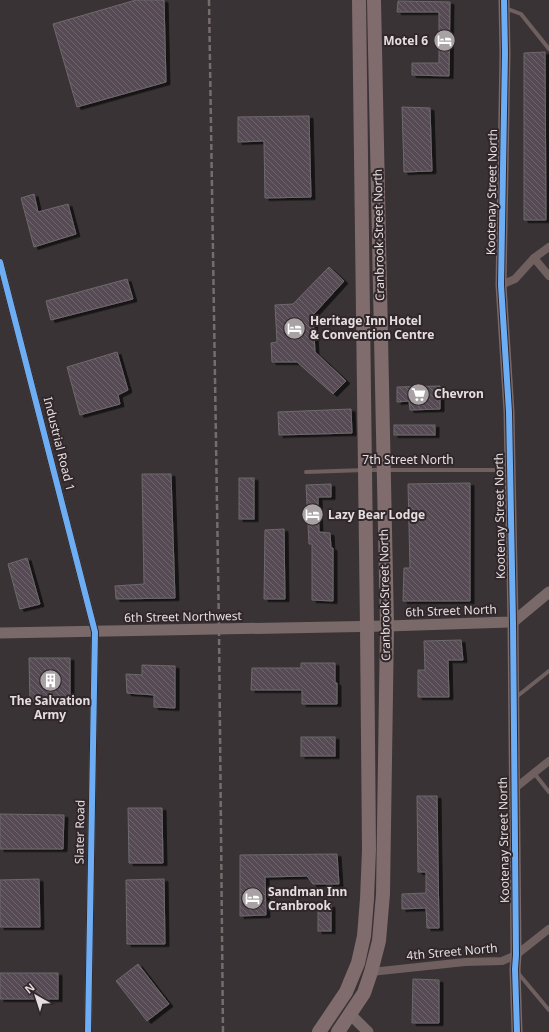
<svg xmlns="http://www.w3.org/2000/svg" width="549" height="1032" font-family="'Noto Sans',sans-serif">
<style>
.building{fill:url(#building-back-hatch);stroke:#6d696b;filter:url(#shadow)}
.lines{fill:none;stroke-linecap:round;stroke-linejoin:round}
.lane{stroke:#6f5f5f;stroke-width:4}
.street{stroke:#6f5f5f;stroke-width:8}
.secondary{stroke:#7a6969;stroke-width:11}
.highway{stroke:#806c6c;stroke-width:14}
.rail{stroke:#766c6c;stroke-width:2.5;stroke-dasharray:6 3;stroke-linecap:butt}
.cycleway-casing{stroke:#31272a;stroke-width:8}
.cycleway{stroke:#6dadf4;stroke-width:6}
.labels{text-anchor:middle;stroke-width:4;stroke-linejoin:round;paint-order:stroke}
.poi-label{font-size:12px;font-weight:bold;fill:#e4dee0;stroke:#31272a;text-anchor:start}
.street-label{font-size:12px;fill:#e4dee0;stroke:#31272a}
</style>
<defs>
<pattern id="building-back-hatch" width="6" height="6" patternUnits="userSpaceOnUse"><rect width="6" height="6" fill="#574c54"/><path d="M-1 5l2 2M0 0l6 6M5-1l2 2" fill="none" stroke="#6f656c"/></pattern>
<filter id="shadow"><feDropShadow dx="4" dy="2.5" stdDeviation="0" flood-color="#0009"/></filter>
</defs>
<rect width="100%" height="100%" fill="#393335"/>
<g class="building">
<path d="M136 0H164L166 82 77 107 53 24Z"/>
<path d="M398 1 450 2 449 76 412 75V63H439V12H397Z"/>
<path d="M545 52 546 220H524V53Z"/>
<path d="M402 107 430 108 432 171 404 172Z"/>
<path d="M309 116 311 197 265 198 264 141 238 142V117Z"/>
<path d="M34 194 38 212 68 204 76 234 34 247 21 198Z"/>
<path d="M329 267 344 281 313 315 315 352 346 381 333 394 297 362H272L271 343 277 342 275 305 293 304Z"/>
<path d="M127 279 133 299 51 320 46 301Z"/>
<path d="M117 352 128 390 118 395 120 404 80 415 67 367Z"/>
<path d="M440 386V409L410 410 409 401 397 402V387Z"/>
<path d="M351 409 352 433 279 435 278 412Z"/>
<rect x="394" y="425" width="41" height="10"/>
<path d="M142 474H171L175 598 116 599 115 586 144 584Z"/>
<rect x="239" y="478" width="15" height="41"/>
<path d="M470 483V601H403L404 568H410L408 484Z"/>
<path d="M331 484V497H318L319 532 330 533 331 548H333V601L312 600V544H309L306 485Z"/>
<path d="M284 529 285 599H264L265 530Z"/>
<path d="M27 558 40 604 20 609 8 564Z"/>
<path d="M461 640 463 660H448L449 697H418V670H425L424 641Z"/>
<path d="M29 658H70V701L30 702Z"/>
<path d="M301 663H335V683H337V704H302V690H251L252 668H301Z"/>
<path d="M142 665 175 666V708L154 707V695L127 693 126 674 142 675Z"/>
<rect x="301" y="737" width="34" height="19"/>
<path d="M417 796H437L439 928H427L426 908 402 909V894L426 893V872H418Z"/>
<path d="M128 808H162L163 863H129Z"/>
<path d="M0 814 64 815 63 849H0Z"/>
<path d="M337 854 339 884H313L307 876 265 877 266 915 240 916V855Z"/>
<path d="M39 879 40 927H0V880Z"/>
<path d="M164 879 165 944H127L126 880Z"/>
<rect x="318" y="905" width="13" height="26"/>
<path d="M138 964 169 1004 147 1021 116 981Z"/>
<rect x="0" y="973" width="58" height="26"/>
<path d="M413 979 439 980V1023H412Z"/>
</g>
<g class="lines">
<g class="lane">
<path d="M505 8 521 14 549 49"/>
<path d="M306 472 365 470H510"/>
<path d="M515 698 549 671"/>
<path d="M534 773 549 792"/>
<path d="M518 973 549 1010"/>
</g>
<g class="street">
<path d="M534 258 549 276"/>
<path d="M0 262 95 632 88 1032"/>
<path d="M501 285 515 279 534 258 549 247"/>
<path d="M514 789 549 761"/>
<path d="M371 972 465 962 502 961 516 955 549 929"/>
</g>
<g class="secondary">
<path d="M504 0 505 53 501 285 509 412 513 622 516 955 515 969 517 1032"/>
<path d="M0 633 387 626 513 622 549 592"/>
<path d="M350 1014 368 1032"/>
</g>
<g class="highway">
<path d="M319 1032 346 992 358 963 364 936 367 899 369 850 367 627 359 0"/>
<path d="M338 1032 364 993 371 972 379 941 383 894 387 626 374 0"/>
</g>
<path class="rail" d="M209 0 219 630 223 1032"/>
<defs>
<g id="cycleway">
<path d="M504 0 505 53 501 285 509 412 513 622 516 955 515 969 517 1032"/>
<path d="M0 262 95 632 88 1032"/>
</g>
</defs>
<use href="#cycleway" class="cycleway-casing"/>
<use href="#cycleway" class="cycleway"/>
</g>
<defs>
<symbol id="hotel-disc" viewBox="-11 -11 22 22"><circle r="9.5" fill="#a8a2a4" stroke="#31272a"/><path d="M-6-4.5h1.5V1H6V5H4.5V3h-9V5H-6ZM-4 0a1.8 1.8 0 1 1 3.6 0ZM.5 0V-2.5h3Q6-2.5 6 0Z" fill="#fff"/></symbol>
<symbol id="supermarket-disc" viewBox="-11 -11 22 22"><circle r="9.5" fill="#a8a2a4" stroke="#31272a"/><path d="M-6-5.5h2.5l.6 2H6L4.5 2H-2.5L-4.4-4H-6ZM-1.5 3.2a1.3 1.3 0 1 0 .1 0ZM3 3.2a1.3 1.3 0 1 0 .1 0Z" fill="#fff"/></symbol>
<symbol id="building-disc" viewBox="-11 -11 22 22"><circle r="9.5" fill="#a8a2a4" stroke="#31272a"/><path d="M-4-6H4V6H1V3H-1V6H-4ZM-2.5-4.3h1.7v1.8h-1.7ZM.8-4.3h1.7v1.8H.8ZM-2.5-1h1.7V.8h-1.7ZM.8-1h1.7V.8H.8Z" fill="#fff"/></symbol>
</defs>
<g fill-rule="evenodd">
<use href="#hotel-disc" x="432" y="28" width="25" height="25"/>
<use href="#hotel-disc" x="282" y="316" width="25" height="25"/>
<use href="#supermarket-disc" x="406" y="382" width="25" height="25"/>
<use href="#hotel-disc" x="300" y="502" width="25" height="25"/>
<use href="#building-disc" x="38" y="668" width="25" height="25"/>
<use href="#hotel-disc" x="240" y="886" width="25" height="25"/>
</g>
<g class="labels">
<g class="poi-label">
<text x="428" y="45" text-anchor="end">Motel 6</text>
<text x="310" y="325">Heritage Inn Hotel<tspan x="310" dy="14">&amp; Convention Centre</tspan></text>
<text x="434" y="398">Chevron</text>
<text x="328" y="519">Lazy Bear Lodge</text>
<text x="50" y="705" text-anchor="middle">The Salvation<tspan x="50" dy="14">Army</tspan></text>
<text x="268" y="896">Sandman Inn<tspan x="268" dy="14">Cranbrook</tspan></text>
</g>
<g class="street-label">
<text transform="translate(492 192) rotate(-89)" y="4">Kootenay Street North</text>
<text transform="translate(379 235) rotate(-91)" y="4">Cranbrook Street North</text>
<text transform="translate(59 444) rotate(76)" y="4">Industrial Road 1</text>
<text x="408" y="464">7th Street North</text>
<text transform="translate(500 516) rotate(-91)" y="4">Kootenay Street North</text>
<text transform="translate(385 595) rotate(-91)" y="4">Cranbrook Street North</text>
<text transform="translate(451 611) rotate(-2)" y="4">6th Street North</text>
<text transform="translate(183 617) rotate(-1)" y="4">6th Street Northwest</text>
<text transform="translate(80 832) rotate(-89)" y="4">Slater Road</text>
<text transform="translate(504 840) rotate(-91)" y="4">Kootenay Street North</text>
<text transform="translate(452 952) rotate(-5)" y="4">4th Street North</text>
</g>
</g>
<g transform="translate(36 996) rotate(321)" stroke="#31272a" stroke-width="3" paint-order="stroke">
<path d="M0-3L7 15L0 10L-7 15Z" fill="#e4dee0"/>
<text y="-6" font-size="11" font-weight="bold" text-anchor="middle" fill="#e4dee0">N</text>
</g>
</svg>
